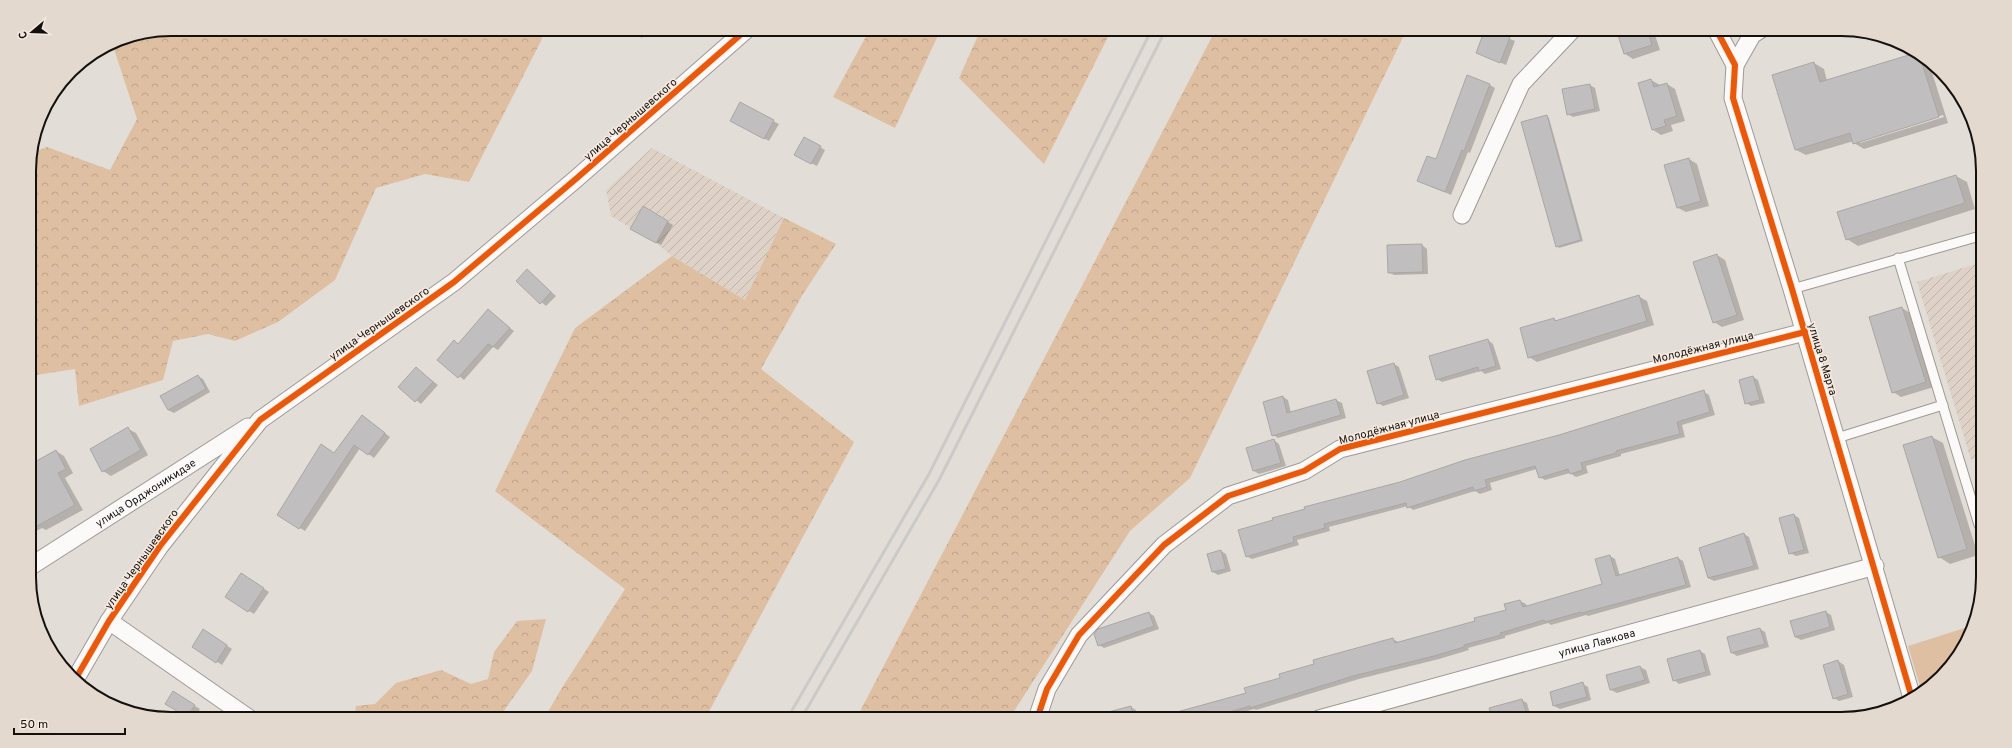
<svg xmlns="http://www.w3.org/2000/svg" width="2012" height="748" font-family="Overpass,sans-serif">
<style>
.industrial{fill:url(#industrial-furrows)}
.grass{fill:#debfa2}
.forest{fill:url(#forest-crowns)}
.shadow{fill:#0003;fill-rule:evenodd}
.building{fill:#c0bebe;stroke:#a9a7a6}
.lines{fill:none;stroke-linecap:round;stroke-linejoin:round}
.service-casing{stroke:#9e9995;stroke-width:11}
.minor-casing{stroke:#9e9995;stroke-width:19}
.service{stroke:#fbfaf9;stroke-width:9}
.minor{stroke:#fbfaf9;stroke-width:17}
.rail{stroke:#cbcac9;stroke-width:3}
.cycleway-casing{stroke:#f6eae0;stroke-width:8}
.cycleway{stroke:#e8590c;stroke-width:6}
.labels{text-anchor:middle;stroke-width:3;stroke-linejoin:round;paint-order:stroke}
.street-label{font-size:11px;fill:#14110d;stroke:#f6eae0}
.rim{fill:none;stroke:#14110d;stroke-width:2}
</style>
<defs>
<pattern id="industrial-furrows" width="10" height="10" patternUnits="userSpaceOnUse"><rect width="10" height="10" fill="#ded2c7"/><path d="M-1 1l2-2M0 10L10 0M9 11l2-2" fill="none" stroke="#beb3aa"/></pattern>
<pattern id="forest-crowns" width="20" height="18" patternUnits="userSpaceOnUse"><rect width="20" height="18" fill="#debfa2"/><path d="M2 6a3 3 0 1 1 6 0M12 15a3 3 0 1 1 6 0" fill="none" stroke="#bea38a"/></pattern>
</defs>
<rect width="100%" height="100%" fill="#e3ddd8"/>
<g class="industrial">
<path d="M652 148 784 218 745 300 672 256 656 243 611 216 606 190Z"/>
<path d="M1982 262 1983 457 1971 460 1917 282Z"/>
</g>
<path class="grass" d="M1974 625 1959 656 1927 690 1922 693 1908 646Z"/>
<g class="forest">
<path d="M171 29H544L541 41 469 182 425 174 376 188 335 280 278 322 235 341 208 334 173 341 163 380 79 406 75 369 30 376 29 162 32 153 47 147 110 170 137 119 112 43 117 40Z"/>
<path d="M870 29H941L895 128 833 97Z"/>
<path d="M981 29H1112L1044 164 959 78Z"/>
<path d="M1216 29H1407L1190 478 1130 531 1009 719H856Z"/>
<path d="M784 218 836 244 803 294 761 369 854 442 705 719H544L560 691 625 589 495 491 575 328 672 256 745 300Z"/>
<path d="M546 619 532 671 498 719H354L356 706 375 704 396 683 441 670 471 684 488 679 494 652 517 621Z"/>
</g>
<g class="shadow">
<path d="M627 29H648L642 38Z"/>
<path d="M1486 29 1515 41 1506 65 1477 52Z"/>
<path d="M1617 29H1653L1660 50 1633 59 1625 54Z"/>
<path d="M1913 54 1930 66 1948 123 1864 149 1854 143V141L1806 155 1796 150 1773 75 1814 63 1824 69 1827 81ZM1943 115 1944 117 1860 143V140Z"/>
<path d="M1651 80 1660 85 1667 84 1675 89 1685 121 1671 125 1673 131 1661 135 1653 130 1639 84Z"/>
<path d="M1490 85 1495 88 1470 153 1468 152 1451 195 1419 181 1437 161Z"/>
<path d="M1590 85 1595 88 1600 111 1573 117 1568 114Z"/>
<path d="M740 104 779 124 769 141 731 121Z"/>
<path d="M1547 116 1549 118 1583 241 1559 248 1557 246Z"/>
<path d="M804 138 825 150 817 166 795 155Z"/>
<path d="M1689 159 1697 164 1709 206 1686 212 1678 208Z"/>
<path d="M1956 176 1967 182 1975 209 1858 246 1847 239Z"/>
<path d="M643 208 673 225 661 245 632 228Z"/>
<path d="M1422 245 1427 249 1428 274 1394 275 1389 272 1388 246Z"/>
<path d="M1717 255 1725 260 1744 320 1722 327 1714 322Z"/>
<path d="M527 270 556 296 546 306 517 281Z"/>
<path d="M1638 296 1647 301 1654 325 1537 362 1529 357 1554 319 1558 321Z"/>
<path d="M1902 308 1910 313 1934 387 1901 397 1893 392Z"/>
<path d="M488 310 514 331 498 350 493 347 464 380 439 360 454 342 459 344Z"/>
<path d="M1488 340 1493 344 1501 369 1485 374 1481 371 1442 382 1437 379Z"/>
<path d="M1394 364 1399 367 1409 398 1383 406 1378 403Z"/>
<path d="M416 368 438 385 421 404 400 387Z"/>
<path d="M198 376 203 379 210 392 174 413 168 410Z"/>
<path d="M1753 377 1758 380 1765 403 1751 406 1746 403Z"/>
<path d="M1704 392 1709 395 1715 415 1682 425 1685 437 1621 454V456L1586 466 1588 473 1576 477 1570 473 1545 480 1539 477 1537 469 1490 483 1492 490 1480 494 1475 491 1413 510 1408 506 1329 527 1330 531 1297 540 1299 545 1252 559 1246 556 1400 483Z"/>
<path d="M1283 397 1288 400 1291 413 1336 400 1342 403 1346 418 1278 438 1273 435Z"/>
<path d="M368 420 390 437 374 458 360 448 305 531 279 515Z"/>
<path d="M128 429 136 433 148 455 111 476 103 471Z"/>
<path d="M1932 437 1943 443 1978 555 1950 564 1939 557Z"/>
<path d="M1274 440 1279 444 1286 466 1259 474 1254 471Z"/>
<path d="M56 451 64 456 73 473 65 478 83 510 46 530 42 528 31 534V465Z"/>
<path d="M1794 515 1799 518 1809 553 1796 556 1790 553Z"/>
<path d="M1744 534 1749 537 1759 569 1714 581 1708 578Z"/>
<path d="M1221 551 1226 554 1231 571 1218 575 1213 572 1208 555Z"/>
<path d="M1610 556 1615 559 1620 576 1678 558 1683 561 1691 587 1588 616 1586 615 1551 625 1548 623 1505 636V638L1468 648 1469 650 1439 659 1359 679 1256 710 1254 709 1219 719H1158L1247 693 1393 639 1398 642 1476 622 1507 610 1520 601 1526 604 1527 607 1603 584Z"/>
<path d="M246 577 269 592 254 614 226 597Z"/>
<path d="M1826 612 1831 615 1835 630 1801 640 1795 637Z"/>
<path d="M1149 613 1154 616 1159 629 1104 648 1099 645Z"/>
<path d="M1760 629 1765 632 1769 647 1737 656 1732 653Z"/>
<path d="M209 634 232 649 222 665 193 646Z"/>
<path d="M1700 651 1705 654 1711 675 1679 684 1674 680Z"/>
<path d="M1838 661 1844 665 1853 697 1839 701 1834 698Z"/>
<path d="M1640 667 1646 670 1650 683 1617 693 1611 690 1607 676Z"/>
<path d="M1583 684 1588 687 1591 700 1560 709 1554 706Z"/>
<path d="M173 693 200 709 194 719 167 703Z"/>
<path d="M1522 700 1527 703 1531 718 1493 719Z"/>
<path d="M1131 707 1136 710 1138 719H1122Z"/>
<path d="M1465 717 1469 719H1458Z"/>
</g>
<g class="building">
<path d="M1485 29 1510 37 1500 63 1476 53Z"/>
<path d="M1616 29H1647L1652 45 1624 54Z"/>
<path d="M1912 54 1921 60 1939 117 1853 144 1850 133 1795 150 1772 75 1814 62 1820 82Z"/>
<path d="M1467 75 1490 84 1464 151 1462 150 1445 192 1417 181 1427 156 1436 159Z"/>
<path d="M1651 79 1654 87 1667 83 1677 116 1664 120 1666 126 1652 130 1638 83Z"/>
<path d="M1590 84 1595 109 1567 115 1562 89Z"/>
<path d="M740 102 774 120 764 139 730 121Z"/>
<path d="M1547 115 1581 240 1556 247 1521 122Z"/>
<path d="M804 137 821 146 811 164 794 155Z"/>
<path d="M1689 158 1701 201 1677 208 1664 165Z"/>
<path d="M1956 175 1965 203 1846 240 1837 212Z"/>
<path d="M643 206 668 221 656 243 630 229Z"/>
<path d="M1422 244 1423 272 1388 273 1387 245Z"/>
<path d="M1717 254 1737 315 1713 323 1693 262Z"/>
<path d="M527 269 551 292 540 304 516 281Z"/>
<path d="M1639 295 1647 321 1528 358 1520 328 1554 318 1555 321Z"/>
<path d="M1902 307 1926 382 1892 393 1869 317Z"/>
<path d="M488 309 510 328 493 347 488 344 458 378 437 360 454 340 458 344Z"/>
<path d="M1488 339 1496 366 1479 371 1478 367 1436 380 1429 356Z"/>
<path d="M1394 363 1404 395 1377 404 1367 371Z"/>
<path d="M416 367 433 382 415 402 398 387Z"/>
<path d="M198 375 206 389 168 410 160 396Z"/>
<path d="M1753 376 1760 400 1745 404 1739 380Z"/>
<path d="M1704 390 1710 412 1677 422 1680 434 1616 451V453L1581 463 1583 470 1570 474 1568 469 1539 478 1535 466 1485 480 1487 487 1474 491 1473 487 1407 508 1406 503 1324 524 1325 528 1293 537 1294 542 1246 557 1238 530 1273 520 1272 518 1305 509 1304 507 1400 482 1465 460 1559 435Z"/>
<path d="M1283 396 1287 413 1336 399 1341 415 1272 436 1263 402Z"/>
<path d="M362 415 385 433 368 455 354 445 299 529 277 515 321 444 334 453Z"/>
<path d="M128 427 141 450 102 472 90 449Z"/>
<path d="M1932 436 1967 549 1938 558 1903 445Z"/>
<path d="M1274 439 1281 463 1253 471 1246 448Z"/>
<path d="M56 450 66 469 58 473 75 505 37 526 31 516V464Z"/>
<path d="M1794 514 1804 550 1789 554 1779 518Z"/>
<path d="M1744 533 1754 566 1708 578 1699 548Z"/>
<path d="M1221 550 1226 569 1212 572 1207 554Z"/>
<path d="M1610 555 1616 576 1678 557 1686 585 1582 613 1581 612 1545 622 1544 620 1500 633 1501 635 1464 645V647L1434 656 1353 676 1250 708V706L1206 719H1167L1166 715 1246 693 1244 688 1280 678 1279 674 1314 664 1313 660 1393 638 1395 643 1475 621 1474 618 1506 610 1504 604 1520 600 1523 607 1602 584 1595 559Z"/>
<path d="M241 573 264 588 248 612 225 597Z"/>
<path d="M1826 611 1830 627 1795 637 1790 621Z"/>
<path d="M1149 612 1154 626 1098 646 1094 634 1098 629Z"/>
<path d="M1760 628 1765 644 1731 653 1727 637Z"/>
<path d="M203 629 227 645 216 663 192 647Z"/>
<path d="M1700 650 1706 672 1673 681 1667 659Z"/>
<path d="M1838 660 1848 694 1833 699 1823 665Z"/>
<path d="M1640 666 1645 680 1610 690 1606 675Z"/>
<path d="M1583 682 1587 697 1553 706 1550 692Z"/>
<path d="M173 691 195 705 187 717 165 704Z"/>
<path d="M1522 699 1527 715 1514 719H1492L1489 708Z"/>
<path d="M1131 706 1134 719H1098L1097 715Z"/>
</g>
<g class="lines">
<defs>
<g id="service">
<path d="M1898 258 1979 525 1983 524"/>
<path d="M1792 289 1980 236 1982 222"/>
<path d="M1837 438 1943 405"/>
</g>
<g id="minor">
<path d="M1716 29 1735 65 1733 98 1792 289 1912 698"/>
<path d="M1735 65 1752 35 1761 29"/>
<path d="M1462 215 1521 84 1573 29"/>
<path id="s1" d="M31 566 248 427"/>
<path d="M109 621 250 719"/>
<path d="M76 678 109 621 160 546 260 420 454 282 577 178 747 29"/>
<path d="M1037 719 1047 689 1079 635 1164 545 1228 496 1304 471 1340 449 1805 332"/>
<path id="s2" d="M1319 719 1875 566"/>
</g>
</defs>
<use href="#service" class="service-casing"/>
<use href="#minor" class="minor-casing"/>
<use href="#service" class="service"/>
<use href="#minor" class="minor"/>
<g class="rail">
<path d="M787 719 929 474 1152 29"/>
<path d="M801 719 939 480 1166 29"/>
</g>
<defs>
<g id="cycleway">
<path d="M1716 29 1735 65 1733 98 1792 289 1912 698"/>
<path d="M76 678 109 621 160 546 260 420 454 282 577 178 747 29"/>
<path d="M1037 719 1047 689 1079 635 1164 545 1228 496 1304 471 1340 449 1805 332"/>
</g>
</defs>
<use href="#cycleway" class="cycleway-casing"/>
<use href="#cycleway" class="cycleway"/>
</g>
<g class="labels">
<g class="street-label">
<text transform="translate(630 119) rotate(-41)" y="4">улица Чернышевского</text>
<text transform="translate(379 323) rotate(-35)" y="4">улица Чернышевского</text>
<text transform="translate(1703 347) rotate(-14)" y="4">Молодёжная улица</text>
<text transform="translate(1823 359) rotate(73)" y="4">улица 8 Марта</text>
<text transform="translate(1389 427) rotate(-15)" y="4">Молодёжная улица</text>
<text dy="4" stroke="none"><textPath href="#s1" startOffset="136">улица Орджоникидзе</textPath></text>
<text transform="translate(141 559) rotate(-55)" y="4">улица Чернышевского</text>
<text dy="4" stroke="none"><textPath href="#s2" startOffset="288">улица Лавкова</textPath></text>
</g>
</g>
<path d="M0 0H2012V748H0ZM171 36H1841A135 135 0 0 1 1976 171V577A135 135 0 0 1 1841 712H171A135 135 0 0 1 36 577V171A135 135 0 0 1 171 36Z" fill="#e4d9cf" fill-rule="evenodd"/>
<path class="rim" d="M171 36H1841A135 135 0 0 1 1976 171V577A135 135 0 0 1 1841 712H171A135 135 0 0 1 36 577V171A135 135 0 0 1 171 36Z"/>
<g transform="translate(32 32) rotate(251)" stroke="#f6eae0" stroke-width="3" paint-order="stroke">
<path d="M0-3L7 15L0 10L-7 15Z" fill="#14110d"/>
<text y="-6" font-size="11" font-weight="bold" text-anchor="middle" fill="#14110d">С</text>
</g>
<path d="M14 728v6h111v-6" fill="none" stroke="#14110d" stroke-width="2"/>
<text x="20" y="728" font-size="12" fill="#14110d" stroke="#f6eae0" stroke-width="3" paint-order="stroke">50 m</text>
</svg>
